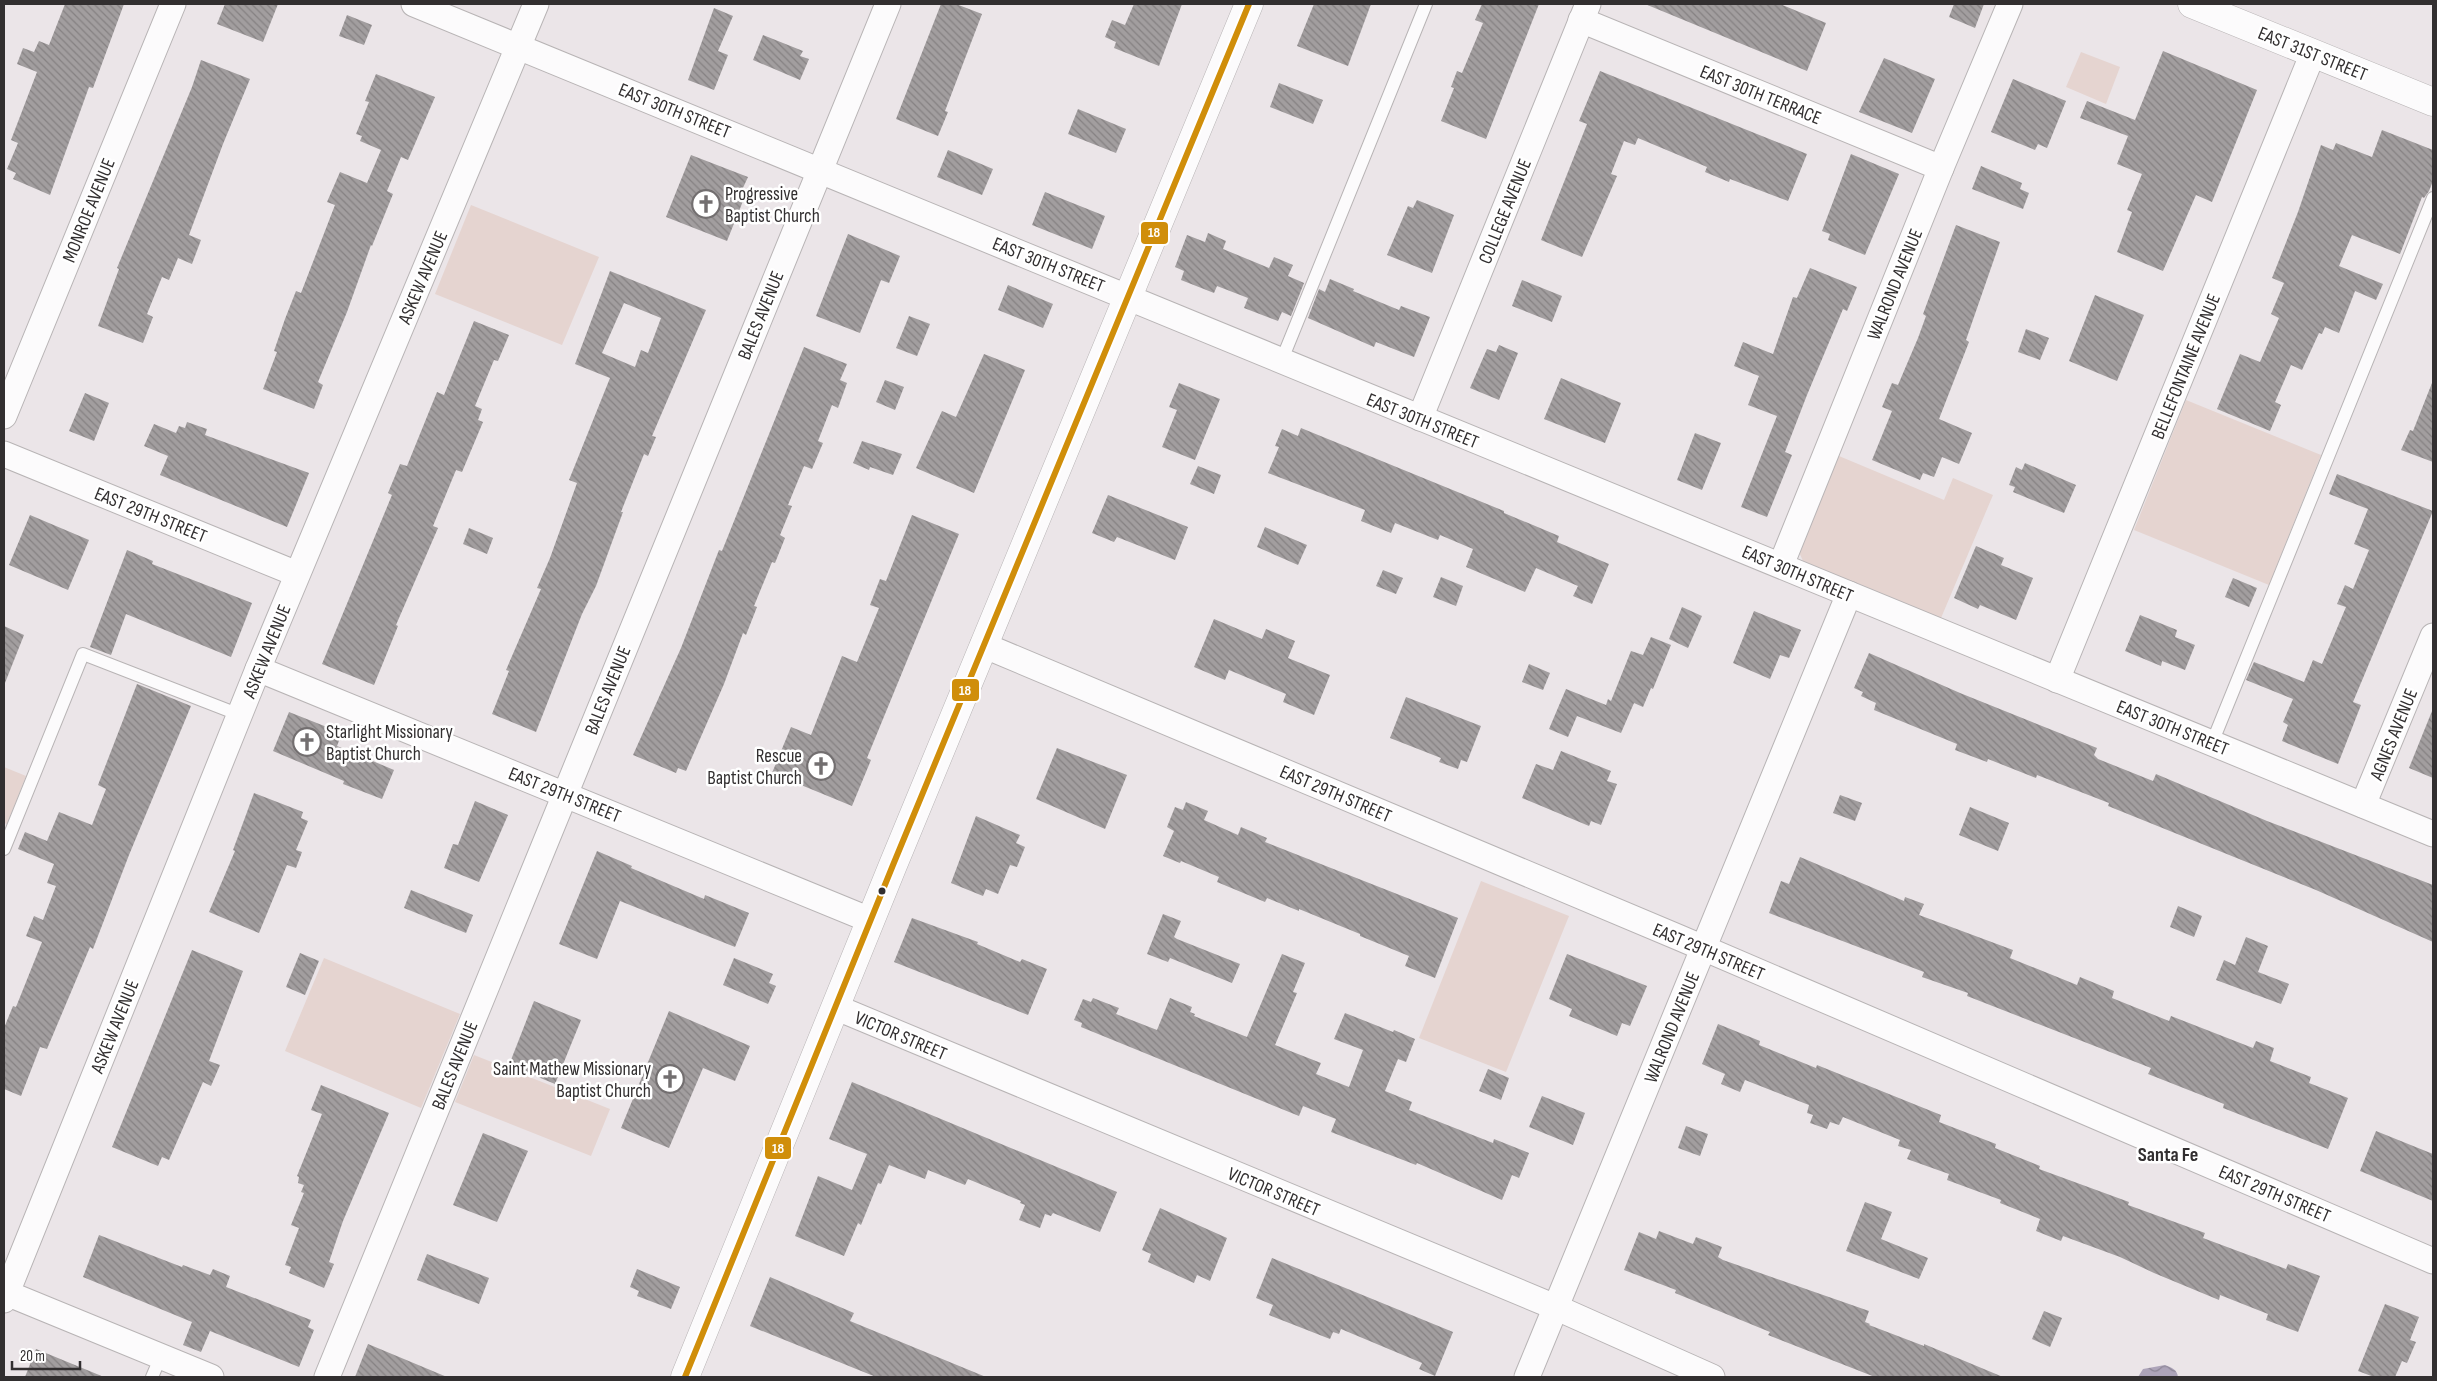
<svg xmlns="http://www.w3.org/2000/svg" width="2437" height="1381" font-family="'Sofia Sans Condensed',sans-serif">
<style>
.green{fill:#e5d4d0}
.water{fill:url(#water-waves)}
.building{fill:url(#building-back-hatch);fill-rule:evenodd}
.lines{fill:none;stroke-linecap:round;stroke-linejoin:round}
.lane-casing{stroke:#b8b4b5;stroke-width:14}
.street-casing{stroke:#b8b4b5;stroke-width:27}
.secondary-casing{stroke:#b8b4b5;stroke-width:29}
.lane{stroke:#fcfbfc;stroke-width:12}
.street{stroke:#fcfbfc;stroke-width:25}
.secondary{stroke:#fcfbfc;stroke-width:28}
.bus-1-casing{stroke:#fff;stroke-width:10}
.bus-1{stroke:#d08e0a;stroke-width:6}
.bus-dot{fill:#322f30;stroke:#fff;stroke-width:2}
.labels{text-anchor:middle;stroke-width:5;stroke-linejoin:round;paint-order:stroke}
.street-label{font-size:19px;fill:#322f30;stroke:#fff}
.poi-label{font-size:19px;fill:#322f30;stroke:#fff;text-anchor:start}
.neighbourhood-label{font-size:20px;font-weight:bold;fill:#322f30;stroke:#fff}
.line-badge{stroke:#fff;stroke-width:2}
.badge-label{font-size:14px;text-anchor:middle;font-weight:bold;fill:#fff}
</style>
<defs>
<pattern id="water-waves" width="16" height="10" patternUnits="userSpaceOnUse" patternTransform="scale(1.25)"><rect width="16" height="10" fill="#ada4b9"/><path d="M0 5q4-4 8 0t8 0" fill="none" stroke="#8d8697"/></pattern>
<pattern id="building-back-hatch" width="6" height="6" patternUnits="userSpaceOnUse" patternTransform="scale(1.25)"><rect width="6" height="6" fill="#a29e9f"/><path d="M-1 5l2 2M0 0l6 6M5-1l2 2" fill="none" stroke="#858182"/></pattern>
</defs>
<rect width="100%" height="100%" fill="#ebe5e8"/>
<g class="green">
<path d="M2081 52 2120 67 2106 104 2066 87Z"/>
<path d="M471 205 599 257 562 345 435 294Z"/>
<path d="M2186 400 2321 455 2269 585 2134 530Z"/>
<path d="M1839 456 1944 500 1953 478 1993 495 1941 618 1803 561 1799 552Z"/>
<path d="M4 767 26 776 7 824 4 823Z"/>
<path d="M1481 881 1569 916 1506 1072 1419 1038Z"/>
<path d="M324 958 460 1014 421 1108 285 1051Z"/>
<path d="M474 1055 610 1109 591 1156 455 1102Z"/>
</g>
<path class="water" d="M2165 1365C2172 1368 2177 1369 2178 1377H2138L2143 1369Z"/>
<g class="building">
<path d="M65 4H124L93 88 89 87 50 195 13 179 16 173 7 169 18 143 11 140 37 72 17 64 23 48 34 52 39 41 49 45Z"/>
<path d="M225 4H278L263 42 217 24Z"/>
<path d="M941 4H956L982 14 945 111 948 112 938 136 896 119Z"/>
<path d="M1134 4H1182L1159 66 1114 48 1116 42 1105 37 1112 20 1125 25Z"/>
<path d="M1314 4H1371L1348 66 1297 46Z"/>
<path d="M1482 4H1539L1486 139 1441 121 1454 88 1451 87 1457 71 1462 73 1483 23 1475 20Z"/>
<path d="M1645 4H1780L1826 23 1807 71Z"/>
<path d="M1954 4H1984L1975 28 1949 17Z"/>
<path d="M714 8 733 16 718 51 728 55 714 90 688 80Z"/>
<path d="M347 15 372 25 364 45 339 36Z"/>
<path d="M763 35 803 51 800 56 809 59 800 80 753 60Z"/>
<path d="M2163 51 2257 90 2212 202 2196 195 2163 271 2117 252 2132 212 2127 210 2142 174 2117 164 2128 136 2080 118 2087 101 2135 120Z"/>
<path d="M1884 58 1935 79 1912 133 1859 112Z"/>
<path d="M201 60 250 79 223 144 189 235 201 240 192 264 178 258 169 280 162 277 147 314 153 317 143 343 98 326 119 269 117 268 192 87Z"/>
<path d="M1600 71 1807 154 1788 201 1730 179 1729 182 1705 172 1707 167 1638 138 1635 145 1624 141 1611 174 1617 176 1582 257 1541 240 1587 124 1579 121Z"/>
<path d="M376 74 435 97 408 160 401 157 387 191 393 194 372 246 371 245 347 312 318 382 323 385 314 409 263 389 277 352 274 351 285 319 296 291 301 293 335 205 327 202 340 172 367 183 381 150 360 141 362 136 356 134 369 102 365 101Z"/>
<path d="M2013 79 2066 101 2047 148 2038 144 2035 150 1991 132Z"/>
<path d="M1279 83 1323 100 1313 124 1270 107Z"/>
<path d="M1078 109 1126 129 1116 153 1068 134Z"/>
<path d="M2382 130 2433 150V181L2429 191 2424 198 2422 197 2400 254 2352 235 2339 266 2383 284 2376 300 2355 291 2339 333 2325 327 2322 334 2319 333 2302 370 2291 365 2275 402 2281 405 2270 431 2217 409 2240 354 2260 362 2279 318 2271 314 2284 283 2272 278 2298 212 2321 145 2333 150 2336 143 2372 157Z"/>
<path d="M948 150 993 169 982 195 937 177Z"/>
<path d="M1851 154 1899 174 1865 255 1828 240 1830 234 1822 231Z"/>
<path d="M691 155 748 177 742 190 747 191 727 241 666 217Z"/>
<path d="M1981 166 2022 183 2020 189 2029 193 2023 209 1972 189Z"/>
<path d="M1045 192 1105 216 1092 249 1032 225Z"/>
<path d="M1417 200 1454 215 1432 273 1387 255 1408 206 1413 208Z"/>
<path d="M1956 225 2000 242 1966 340 1969 342 1939 419 1972 433 1959 464 1942 457 1934 477 1923 473 1920 480 1872 460 1892 411 1882 407 1892 383 1898 385 1918 338 1926 316 1923 314Z"/>
<path d="M1208 233 1226 241 1223 249 1269 268 1274 257 1293 265 1288 276 1304 283 1291 316 1282 312 1278 321 1244 308 1248 298 1217 286 1214 293 1181 280 1184 271 1175 267 1187 235 1205 242Z"/>
<path d="M848 234 900 256 889 283 881 280 860 333 816 316Z"/>
<path d="M1810 268 1857 287 1847 311 1843 309 1807 395 1785 452 1792 455 1767 517 1741 507 1777 416 1748 405 1759 376 1734 366 1743 342 1773 354 1793 297 1797 298Z"/>
<path d="M610 271 706 310 652 436 656 437 648 456 644 454 621 512H623L596 586 582 614 536 732 492 714 509 671 506 670 541 589 537 588 550 558 577 483 569 480 610 378 575 364ZM624 303 661 318 648 353 641 350 635 367 602 353Z"/>
<path d="M1330 279 1354 289 1353 291 1399 310 1401 306 1430 317 1414 357 1376 342 1374 347 1308 318 1319 289 1325 292Z"/>
<path d="M1522 280 1562 296 1552 322 1512 306Z"/>
<path d="M1008 285 1053 304 1043 328 998 310Z"/>
<path d="M2095 295 2144 315 2117 381 2069 361Z"/>
<path d="M909 316 930 324 917 356 896 348Z"/>
<path d="M474 321 509 335 498 361 494 360 475 406 482 409 478 420 483 422 462 472 456 470 433 526 438 528 396 625 398 626 374 685 322 664 392 495 388 493 400 464 407 466 437 392 444 395Z"/>
<path d="M2026 329 2049 338 2040 360 2018 352Z"/>
<path d="M1499 345 1518 353 1499 400 1470 388 1487 349 1496 352Z"/>
<path d="M804 347 847 364 840 380 847 383 838 408 832 405 818 441 823 443 812 469 804 466 788 505 792 506 780 535 785 538 775 563 772 562 754 606 757 607 746 635 743 633 724 684 686 771 678 768 676 773 633 755 681 648 719 550 722 551Z"/>
<path d="M984 354 1025 370 974 493 916 468 942 411 956 417Z"/>
<path d="M1561 378 1621 403 1605 443 1544 419Z"/>
<path d="M885 380 904 387 895 410 876 402Z"/>
<path d="M1179 383 1220 399 1195 460 1162 447 1177 410 1169 407Z"/>
<path d="M2432 383H2433V462L2401 450 2410 430 2413 431Z"/>
<path d="M85 393 109 403 94 441 69 431Z"/>
<path d="M187 422 207 429 205 435 309 473 287 527 160 475 168 456 144 446 154 424 176 433 179 426 185 428Z"/>
<path d="M1301 428 1504 511V513L1559 536 1557 542 1609 564 1592 604 1573 596 1578 586 1536 568 1525 592 1466 567 1473 549 1440 535 1438 540 1395 523 1391 533 1361 521 1365 510 1268 473 1279 447 1275 446 1282 429 1298 436Z"/>
<path d="M1695 433 1721 443 1702 490 1677 480Z"/>
<path d="M862 441 902 454 893 475 870 467 869 470 853 463Z"/>
<path d="M2025 463 2076 485 2064 513 2013 492 2015 487 2009 485 2016 467 2022 470Z"/>
<path d="M1198 466 1221 475 1214 494 1190 484Z"/>
<path d="M2337 474 2433 511 2353 702 2361 705 2338 764 2282 741 2288 725 2283 722 2293 699 2246 680 2254 662 2304 682 2313 660 2322 664 2346 607 2337 604 2345 585 2353 589 2369 550 2354 544 2368 509 2329 494Z"/>
<path d="M1108 495 1188 527 1175 560 1117 537 1114 542 1092 533Z"/>
<path d="M30 515 89 540 68 590 9 565Z"/>
<path d="M912 515 959 534 867 758 871 760 852 806 772 773 791 727 811 735 842 656 857 662 879 608 870 605 880 579 886 581Z"/>
<path d="M1265 527 1307 545 1298 565 1257 547Z"/>
<path d="M469 528 493 538 487 554 463 544Z"/>
<path d="M1976 546 2004 558 2001 565 2033 578 2016 620 1980 605 1978 609 1954 598Z"/>
<path d="M127 550 153 561 152 564 252 603 231 657 126 614 111 655 90 647Z"/>
<path d="M1383 570 1403 578 1396 594 1376 586Z"/>
<path d="M1441 577 1463 586 1456 606 1433 597Z"/>
<path d="M2233 578 2257 588 2249 607 2225 597Z"/>
<path d="M1682 607 1702 616 1688 648 1669 639Z"/>
<path d="M1754 611 1801 630 1789 658 1780 655 1770 679 1733 663Z"/>
<path d="M2140 615 2177 630 2175 637 2195 645 2185 670 2162 661 2161 666 2125 651Z"/>
<path d="M1214 619 1262 639 1266 629 1295 641 1288 658 1330 675 1314 715 1283 702 1286 694 1229 670 1225 680 1194 667Z"/>
<path d="M4 626 24 635 5 683 4 682Z"/>
<path d="M1651 637 1671 645 1653 689 1651 688 1643 707 1634 703 1621 733 1577 716 1568 737 1549 729 1566 689 1606 705 1608 699 1611 701 1631 651 1643 655Z"/>
<path d="M1869 653 1960 693 2097 748 2094 755 2098 759 2153 781 2156 774 2267 821 2433 885V942L2316 890 2108 806 2109 803 2037 775 2036 778 1988 759 1987 762 1955 750 1957 744 1874 710 1876 703 1861 696 1863 692 1854 688Z"/>
<path d="M1529 664 1550 673 1543 690 1522 682Z"/>
<path d="M137 684 191 706 129 855 93 949 90 947 47 1049 40 1047 21 1096 4 1089V1028L13 1006 16 1007 42 942 26 936 34 916 43 920 56 886 47 883 54 864 18 849 25 832 47 841 59 812 92 825 106 789 98 785Z"/>
<path d="M1406 697 1481 726 1467 762 1461 760 1458 769 1439 762 1441 758 1390 738Z"/>
<path d="M2432 711H2433V778L2409 768Z"/>
<path d="M289 712 342 733 337 746 394 770 382 799 343 784 344 781 273 751Z"/>
<path d="M1057 748 1127 775 1105 829 1036 799Z"/>
<path d="M1561 751 1611 771 1607 781 1617 784 1601 825 1591 821 1589 826 1522 798 1536 764 1553 770Z"/>
<path d="M254 793 303 812 301 818 308 821 296 850 302 852 296 868 287 865 259 933 209 912 235 851 233 850Z"/>
<path d="M1840 795 1862 803 1855 821 1833 813Z"/>
<path d="M475 801 508 815 479 882 444 868 453 844 458 845Z"/>
<path d="M1186 802 1208 811 1204 820 1238 835 1241 827 1267 838 1265 842 1458 918 1435 978 1405 966 1409 956 1360 936V934L1299 909V911L1267 898 1265 902 1217 882 1219 877 1181 861 1180 863 1163 856 1174 831 1167 827 1175 807 1183 810Z"/>
<path d="M1970 807 2009 823 1998 851 1959 835Z"/>
<path d="M976 816 1020 835 1016 843 1025 847 1017 867 1010 865 998 894 986 889 983 896 951 883Z"/>
<path d="M597 851 632 866 631 868 704 899 705 895 749 913 735 947 620 901 597 959 559 944Z"/>
<path d="M1800 857 1904 901 1905 897 1924 904 1919 915 2013 950 2010 958 2077 985 2080 977 2114 991 2112 998 2169 1021 2171 1016 2253 1048 2256 1041 2274 1048 2270 1061 2311 1077 2309 1083 2348 1098 2328 1149 2223 1108 2224 1104 2148 1074 2151 1068 1967 996 1968 993 1922 977 1924 972 1769 913 1781 881 1789 884Z"/>
<path d="M411 890 473 915 466 933 404 908Z"/>
<path d="M2178 906 2202 916 2194 937 2170 927Z"/>
<path d="M1163 914 1181 921 1174 937 1177 939 1240 964 1232 983 1170 958 1168 962 1147 954Z"/>
<path d="M912 918 978 942 977 944 1020 962 1022 959 1047 969 1028 1015 894 962Z"/>
<path d="M2246 937 2268 946 2258 972 2289 984 2281 1004 2216 980 2224 960 2235 965Z"/>
<path d="M192 950 243 971 209 1061 220 1065 211 1086 203 1082 169 1160 162 1157 158 1166 112 1147Z"/>
<path d="M300 953 319 961 305 995 286 987Z"/>
<path d="M1282 954 1305 963 1293 992 1297 993 1275 1045 1321 1063 1316 1074 1349 1087 1363 1050 1334 1039 1345 1013 1393 1032 1394 1030 1415 1039 1406 1062 1398 1059 1385 1091 1412 1102 1409 1110 1493 1143 1494 1139 1529 1153 1519 1178 1512 1175 1502 1200 1417 1163 1416 1165 1331 1132 1336 1119 1303 1106 1299 1116 1081 1027 1082 1023 1074 1020 1083 999 1091 1002 1093 998 1119 1008 1116 1014 1157 1030 1170 998 1192 1007 1190 1012 1195 1014 1194 1016 1247 1037Z"/>
<path d="M1567 954 1647 986 1630 1026 1622 1023 1617 1036 1569 1016 1572 1009 1549 999Z"/>
<path d="M734 958 773 974 769 983 776 986 768 1004 723 985Z"/>
<path d="M534 1001 581 1020 555 1084 509 1065Z"/>
<path d="M669 1011 750 1046 735 1081 703 1068 669 1148 621 1128Z"/>
<path d="M1718 1024 1760 1041 1759 1045 1816 1068 1817 1065 1941 1115 1939 1122 1996 1144 1995 1148 2040 1166 2039 1169 2129 1202 2128 1205 2205 1233 2203 1238 2286 1269 2288 1264 2320 1276 2298 1332 2266 1320 2268 1314 2220 1295 2219 1300 2154 1273 2120 1257 2063 1236 2061 1241 2036 1231 2040 1219 2000 1203 2001 1200 1947 1180 1949 1174 1907 1159 1911 1150 1898 1146 1900 1140 1843 1117 1839 1125 1830 1122 1827 1129 1810 1123 1813 1115 1807 1113 1809 1105 1745 1080 1740 1092 1721 1084 1725 1074 1702 1064Z"/>
<path d="M1488 1069 1509 1078 1501 1100 1479 1091Z"/>
<path d="M852 1082 1117 1192 1100 1232 1053 1213 1051 1216 1045 1214 1040 1228 1019 1220 1025 1205 1020 1203 1021 1201 968 1179 965 1185 928 1170 925 1179 889 1165 881 1184 878 1183 861 1225 858 1223 844 1256 795 1236 818 1176 852 1190 867 1154 829 1139Z"/>
<path d="M321 1085 389 1113 343 1221 329 1262 334 1264 324 1288 289 1273 291 1267 285 1265 299 1228 291 1225 304 1193 301 1192 304 1185 298 1183 299 1177 297 1176 322 1114 311 1110Z"/>
<path d="M1542 1096 1585 1113 1573 1145 1529 1127Z"/>
<path d="M1686 1126 1708 1134 1700 1156 1678 1148Z"/>
<path d="M2376 1131 2433 1154V1201L2360 1171Z"/>
<path d="M483 1133 528 1151 497 1222 453 1205Z"/>
<path d="M1865 1202 1892 1212 1881 1239 1928 1258 1919 1279 1846 1251Z"/>
<path d="M1160 1208 1227 1238 1210 1281 1197 1275 1194 1283 1148 1262 1151 1254 1142 1250Z"/>
<path d="M1659 1231 1693 1244 1696 1237 1722 1247 1718 1257 1723 1260 1869 1311 1865 1322 1870 1324 1869 1325 1924 1346V1344L2003 1377H1875L1768 1335 1770 1332 1675 1293 1676 1290 1624 1270 1639 1232 1656 1239Z"/>
<path d="M99 1235 182 1267 183 1265 210 1275 213 1269 230 1276 226 1287 311 1320 308 1327 314 1330 299 1367 210 1331 201 1352 183 1345 192 1322 83 1277Z"/>
<path d="M427 1254 489 1278 479 1304 417 1280Z"/>
<path d="M1272 1258 1453 1332 1435 1376 1419 1369 1422 1363 1341 1329 1339 1334 1333 1332 1330 1339 1269 1315 1273 1305 1256 1298Z"/>
<path d="M637 1269 680 1287 671 1309 637 1296 639 1291 630 1287Z"/>
<path d="M770 1277 854 1313 850 1321 986 1377H876L750 1326Z"/>
<path d="M2385 1304 2419 1317 2410 1340 2416 1342 2407 1363 2402 1361 2395 1377H2374L2358 1371Z"/>
<path d="M2044 1311 2062 1318 2050 1347 2032 1339Z"/>
<path d="M368 1344 447 1377H355Z"/>
<path d="M36 1349 104 1377H25Z"/>
</g>
<g class="lines">
<defs>
<g id="lane">
<path d="M1281 362 1426 4"/>
<path d="M2212 743 2433 198"/>
<path d="M4 849 83 654 240 715"/>
<path d="M152 1377 161 1356"/>
</g>
<g id="street">
<path d="M414 4 2433 834"/>
<path d="M1581 20 1941 168"/>
<path d="M4 416 173 4"/>
<path d="M1420 418 1588 4"/>
<path d="M4 454 297 574"/>
<path d="M1781 565 1941 168 2010 4"/>
<path d="M983 645 1680 938 2433 1261"/>
<path d="M258 669 870 920"/>
<path d="M2057 680 2313 53"/>
<path d="M2363 805 2433 636"/>
<path d="M835 1007 1555 1307 1712 1377"/>
<path d="M4 1292 211 1377"/>
<path d="M4 1300 258 669 536 4"/>
<path d="M327 1377 888 4"/>
<path d="M1527 1377 1849 594"/>
</g>
<g id="secondary">
<path d="M2192 4 2433 102"/>
<path d="M685 1377 893 865 1249 4"/>
</g>
</defs>
<use href="#lane" class="lane-casing"/>
<use href="#street" class="street-casing"/>
<use href="#secondary" class="secondary-casing"/>
<use href="#lane" class="lane"/>
<use href="#street" class="street"/>
<use href="#secondary" class="secondary"/>
<defs>
<path id="bus-1" d="M685 1377 893 865 1249 4"/>
</defs>
<use href="#bus-1" class="bus-1-casing"/>
<use href="#bus-1" class="bus-1"/>
</g>
<defs>
<symbol id="church-ring" viewBox="-11 -11 22 22"><circle r="9.5" fill="#fff" stroke="#736f70" stroke-width="1.5"/><path d="M-1.2-6h2.4v3.5h3.3v2.4h-3.3V6h-2.4V-.1h-3.3v-2.4h3.3Z" fill="#736f70"/></symbol>
</defs>
<g fill-rule="evenodd">
<use href="#church-ring" x="690" y="188" width="32" height="32"/>
<use href="#church-ring" x="291" y="726" width="32" height="32"/>
<use href="#church-ring" x="805" y="750" width="32" height="32"/>
<use href="#church-ring" x="654" y="1063" width="32" height="32"/>
</g>
<circle class="bus-dot" cx="882" cy="891" r="4.5"/>
<g class="labels">
<g class="street-label">
<text transform="translate(2313 53) rotate(22)" y="7">EAST 31ST STREET</text>
<text transform="translate(1761 94) rotate(22)" y="7">EAST 30TH TERRACE</text>
<text transform="translate(675 110) rotate(22)" y="7">EAST 30TH STREET</text>
<text transform="translate(88 210) rotate(-68)" y="7">MONROE AVENUE</text>
<text transform="translate(1504 211) rotate(-68)" y="7">COLLEGE AVENUE</text>
<text transform="translate(1049 264) rotate(22)" y="7">EAST 30TH STREET</text>
<text transform="translate(422 277) rotate(-67)" y="7">ASKEW AVENUE</text>
<text transform="translate(1894 284) rotate(-68)" y="7">WALROND AVENUE</text>
<text transform="translate(760 315) rotate(-68)" y="7">BALES AVENUE</text>
<text transform="translate(2185 366) rotate(-68)" y="7">BELLEFONTAINE AVENUE</text>
<text transform="translate(1423 420) rotate(22)" y="7">EAST 30TH STREET</text>
<text transform="translate(151 514) rotate(22)" y="7">EAST 29TH STREET</text>
<text transform="translate(1798 573) rotate(23)" y="7">EAST 30TH STREET</text>
<text transform="translate(266 651) rotate(-68)" y="7">ASKEW AVENUE</text>
<text transform="translate(607 690) rotate(-68)" y="7">BALES AVENUE</text>
<text transform="translate(2173 727) rotate(22)" y="7">EAST 30TH STREET</text>
<text transform="translate(2393 734) rotate(-68)" y="7">AGNES AVENUE</text>
<text transform="translate(1336 793) rotate(23)" y="7">EAST 29TH STREET</text>
<text transform="translate(565 794) rotate(22)" y="7">EAST 29TH STREET</text>
<text transform="translate(1709 951) rotate(23)" y="7">EAST 29TH STREET</text>
<text transform="translate(114 1026) rotate(-68)" y="7">ASKEW AVENUE</text>
<text transform="translate(1671 1027) rotate(-68)" y="7">WALROND AVENUE</text>
<text transform="translate(901 1035) rotate(23)" y="7">VICTOR STREET</text>
<text transform="translate(454 1065) rotate(-68)" y="7">BALES AVENUE</text>
<text transform="translate(1274 1191) rotate(23)" y="7">VICTOR STREET</text>
<text transform="translate(2275 1193) rotate(23)" y="7">EAST 29TH STREET</text>
</g>
<g class="poi-label">
<text x="725" y="200">Progressive<tspan x="725" dy="22">Baptist Church</tspan></text>
<text x="326" y="738">Starlight Missionary<tspan x="326" dy="22">Baptist Church</tspan></text>
<text x="802" y="762" text-anchor="end">Rescue<tspan x="802" dy="22">Baptist Church</tspan></text>
<text x="651" y="1075" text-anchor="end">Saint Mathew Missionary<tspan x="651" dy="22">Baptist Church</tspan></text>
</g>
<g class="neighbourhood-label">
<text x="2168" y="1161">Santa Fe</text>
</g>
</g>
<g class="line-badge">
<rect x="1140" y="221" width="29" height="24" rx="5" fill="#d08e0a"/>
<rect x="951" y="678" width="29" height="24" rx="5" fill="#d08e0a"/>
<rect x="764" y="1136" width="28" height="24" rx="5" fill="#d08e0a"/>
</g>
<g class="badge-label">
<text x="1154" y="237">18</text>
<text x="965" y="695">18</text>
<text x="778" y="1153">18</text>
</g>
<rect width="2437" height="1381" fill="none" stroke="#322f30" stroke-width="10"/>
<path d="M12 1361v8h68v-8" fill="none" stroke="#322f30" stroke-width="2.5"/>
<text x="20" y="1361" font-size="15" fill="#322f30" stroke="#ffffff" stroke-width="4" paint-order="stroke">20 m</text>
</svg>
